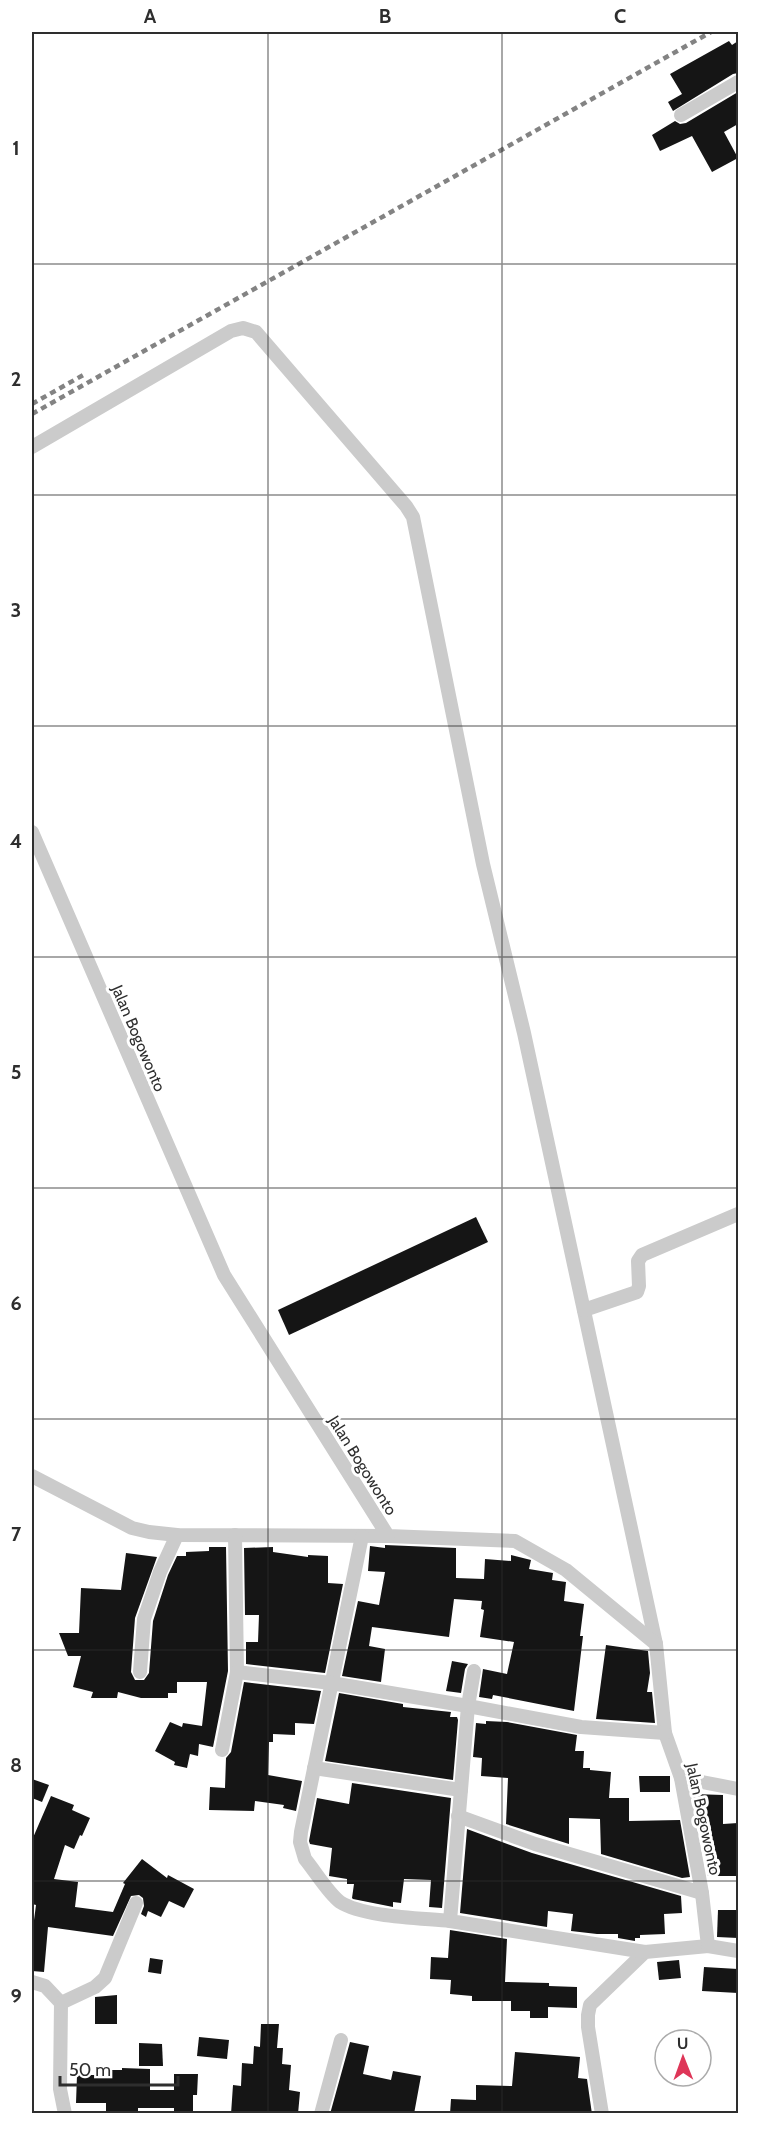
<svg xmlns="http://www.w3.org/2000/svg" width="770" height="2145" font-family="Cabin,sans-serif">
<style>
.building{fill:#151515}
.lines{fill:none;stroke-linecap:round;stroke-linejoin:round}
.street{stroke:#cbcbcb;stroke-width:14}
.rail{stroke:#838383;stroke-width:4.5;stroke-dasharray:6 4.5;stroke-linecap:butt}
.grid{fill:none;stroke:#2e2e2e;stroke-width:1.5;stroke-opacity:0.55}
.labels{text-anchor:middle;stroke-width:6;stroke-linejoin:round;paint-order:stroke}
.street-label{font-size:16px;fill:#2e2e2e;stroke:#fff}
.neatline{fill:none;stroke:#2e2e2e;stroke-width:2}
.grid-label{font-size:20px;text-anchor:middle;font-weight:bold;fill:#2e2e2e}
</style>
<rect width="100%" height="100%" fill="#fff"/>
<g class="building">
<path d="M729 41 732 45 738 41V73L733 74 673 111 668 102 682 94 670 74Z"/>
<path d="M738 92V124L724 132 738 158 712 172 692 136 660 151 652 135 675 121 680 124 686 123Z"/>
<path d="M476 1217 488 1242 289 1335 278 1310Z"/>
<path d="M385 1545 456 1548V1578L484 1579 485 1559 511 1561V1555L531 1560 529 1569 553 1573 552 1580 566 1582 564 1601 584 1604 580 1636H583L574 1711 493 1695 492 1699 479 1697 483 1669 507 1674 514 1642 480 1637 484 1610 481 1609 482 1601 454 1599 449 1637 372 1627 369 1646 385 1649 381 1682 342 1676 358 1601 379 1605 385 1572 368 1571 370 1546 385 1548Z"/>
<path d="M209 1547H226L228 1671 213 1747 199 1744 198 1756 190 1754 187 1768 174 1765 175 1762 155 1751 170 1722 182 1727 183 1723 202 1726 207 1682H177V1693H168V1698H141L118 1692 117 1698H91L93 1692 73 1687 81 1656H68L59 1633H79L81 1588 121 1590 126 1553 157 1557 135 1618 131 1672 135 1680H144L149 1673 153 1621 168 1575 177 1556H186V1552L209 1551Z"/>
<path d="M273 1547V1552L308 1557V1555L328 1556V1583L343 1584 325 1673 246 1664V1642H258L259 1615H245L244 1548Z"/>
<path d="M606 1645 648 1651 650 1673 647 1692H652L655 1723 596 1719Z"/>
<path d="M452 1661 468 1664 465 1669 461 1693 446 1691Z"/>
<path d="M244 1682 321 1691 314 1724 295 1723V1735L273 1734V1742H269L268 1775 302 1781 296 1811 283 1808 284 1805 255 1801 254 1811 209 1810 210 1787 225 1788 226 1758 231 1752Z"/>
<path d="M339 1693 403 1704V1707L451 1712 450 1717H457L458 1720 453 1780 325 1761Z"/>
<path d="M486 1721 507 1722 577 1735 575 1751H584L583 1768H590V1770L611 1772 609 1798H629V1821L680 1820 690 1877 682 1878 601 1854 600 1819 569 1818V1844L506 1824 508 1778 481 1776 482 1758 473 1757 476 1723 486 1724Z"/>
<path d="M639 1776H670V1792H640Z"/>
<path d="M32 1779 49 1785 42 1802 32 1798Z"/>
<path d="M352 1783 451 1798 442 1908 429 1907 431 1880 404 1879 401 1903 393 1902V1907L353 1899 352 1898 354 1884H347V1879L329 1876 332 1848 310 1844 309 1841 317 1798 349 1804Z"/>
<path d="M693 1794 723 1795V1824L738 1823V1876H708Z"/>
<path d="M51 1796 74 1805 72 1810 90 1818 82 1836 80 1835 74 1849 65 1845 54 1879 78 1882 75 1907 113 1912 125 1884 123 1883 142 1859 167 1878 168 1875 194 1889 184 1908 169 1901 161 1917 148 1911 146 1917 141 1914 144 1906 143 1898 139 1895 131 1896 113 1936 48 1927 44 1972 32 1971V1935L36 1905 32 1904V1840Z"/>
<path d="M467 1829 532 1853 681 1896 682 1913 664 1914 665 1934 640 1935V1938H635V1941L618 1938V1934H597L571 1931 573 1914 548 1911 547 1927 460 1913Z"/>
<path d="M718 1910H738V1938L717 1937Z"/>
<path d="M450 1930 507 1939 505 1982 549 1983V1986L577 1987V2008L548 2007V2018H530V2011H511V2001H472V1996L450 1994 451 1980 430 1979 431 1957 448 1958Z"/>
<path d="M150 1958 163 1960 161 1974 148 1972Z"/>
<path d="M679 1960 681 1978 659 1980 657 1962Z"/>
<path d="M704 1967 738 1969V1993L702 1991Z"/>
<path d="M117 1995V2024H95V1997Z"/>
<path d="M261 2024H279L277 2048H283L282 2064 291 2065 289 2090 300 2092 298 2114H231L233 2085 241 2086 242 2063 253 2064 254 2046 260 2047Z"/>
<path d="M199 2037 229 2040 227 2059 197 2056Z"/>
<path d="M350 2042 369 2046 363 2074 391 2080 393 2071 421 2076 414 2114H330Z"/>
<path d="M139 2043 162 2044 163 2066H139Z"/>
<path d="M515 2052 580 2057 578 2078 587 2079 592 2114H450L451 2099 476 2100V2085L512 2086Z"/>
<path d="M122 2068 150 2069V2090H174V2074H198L197 2095H193V2114H174V2108H138V2114H106V2103H76L77 2075H107V2070H122Z"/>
</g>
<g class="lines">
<g class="street">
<path d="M681 115 738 82"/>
<path d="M32 447 231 331 243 328 256 332 406 506 413 517 483 864 524 1033 656 1644"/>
<path d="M32 832 224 1275 388 1536 515 1541 566 1570 656 1644 665 1733 681 1778 702 1893 708 1946 645 1952 590 2005 588 2015V2027L602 2114"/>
<path d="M584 1310 637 1292 639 1286 638 1261 642 1255 738 1214"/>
<path d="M32 1476 132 1528 149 1532 177 1535 388 1536"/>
<path d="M235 1535 237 1672"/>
<path d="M362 1536 301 1832 300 1842 305 1859C315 1871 328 1893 340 1902 363 1917 421 1918 450 1921"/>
<path d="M474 1671 468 1706 450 1921 645 1952"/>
<path d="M140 1672 144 1619 160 1572 177 1535"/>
<path d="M222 1750 237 1672 331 1683 468 1706 581 1727 665 1733"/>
<path d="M314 1768 461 1790"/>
<path d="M681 1778 738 1789"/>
<path d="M458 1816 535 1844 702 1893"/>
<path d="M708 1946 738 1951"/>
<path d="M32 1982 45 1986 61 2003 60 2089 65 2114"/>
<path d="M61 2003 95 1987 105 1978 136 1903"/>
<path d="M321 2114 341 2040"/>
</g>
<g class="rail">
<path d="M32 404 85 374"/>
<path d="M32 414 711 32"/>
</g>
</g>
<path class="grid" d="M268 32V2114M502 32V2114M32 264H738M32 495H738M32 726H738M32 957H738M32 1188H738M32 1419H738M32 1650H738M32 1881H738"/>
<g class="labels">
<g class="street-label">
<text transform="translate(139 1038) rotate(67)" y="6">Jalan Bogowonto</text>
<text transform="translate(363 1465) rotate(58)" y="6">Jalan Bogowonto</text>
<text transform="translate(704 1819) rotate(78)" y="6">Jalan Bogowonto</text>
</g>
</g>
<rect width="770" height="2145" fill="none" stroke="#ffffff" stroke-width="66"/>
<g transform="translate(683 2058) rotate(359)"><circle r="28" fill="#ffffff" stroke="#ababab" stroke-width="1.5"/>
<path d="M0-4.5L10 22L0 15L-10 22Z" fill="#de3658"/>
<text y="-9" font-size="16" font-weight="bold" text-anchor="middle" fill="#2e2e2e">U</text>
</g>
<path d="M60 2076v9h118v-9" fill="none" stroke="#2e2e2e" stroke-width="3"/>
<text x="69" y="2076" font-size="18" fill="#2e2e2e" stroke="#ffffff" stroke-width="4.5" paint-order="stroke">50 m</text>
<rect x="33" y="33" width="704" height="2079" class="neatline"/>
<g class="grid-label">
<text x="150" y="23">A</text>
<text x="385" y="23">B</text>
<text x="620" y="23">C</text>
<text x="16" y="155">1</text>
<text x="16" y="386">2</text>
<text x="16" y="617">3</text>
<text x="16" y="848">4</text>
<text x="16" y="1079">5</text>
<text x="16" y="1310">6</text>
<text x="16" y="1541">7</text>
<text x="16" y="1772">8</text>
<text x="16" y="2003">9</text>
</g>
</svg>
